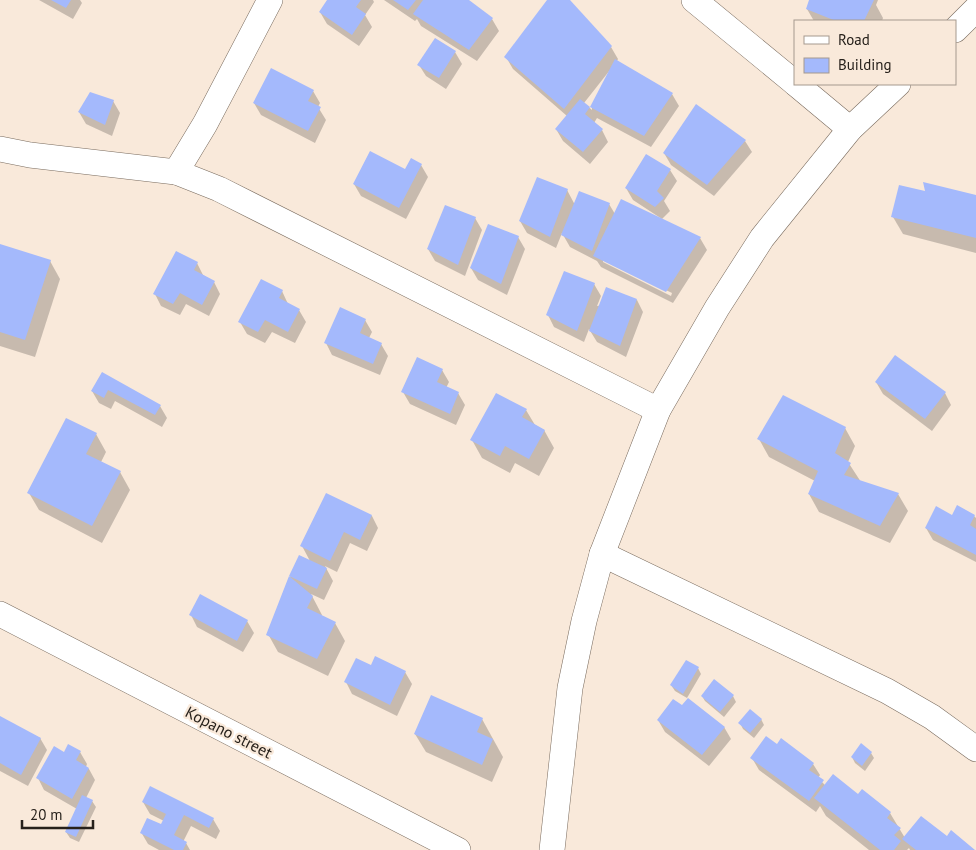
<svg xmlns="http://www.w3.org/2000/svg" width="976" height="850" font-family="'PT Sans',sans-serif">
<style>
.shadow{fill:#0003;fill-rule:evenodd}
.building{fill:#a4b9fc}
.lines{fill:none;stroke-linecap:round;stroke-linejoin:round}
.minor-casing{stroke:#796b5e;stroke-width:26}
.minor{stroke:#fff;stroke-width:25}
.labels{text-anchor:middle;stroke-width:4.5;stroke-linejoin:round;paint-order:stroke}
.street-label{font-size:16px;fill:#27211b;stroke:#f9e9da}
</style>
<rect width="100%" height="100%" fill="#f9e9da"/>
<g class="shadow">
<path d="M39 0H80L82 3 73 19Z"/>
<path d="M328 0H373L374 2 365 15 372 27 359 46 327 24 320 12Z"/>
<path d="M384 0H467L492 19 499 31 477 61 421 26 417 19 415 21Z"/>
<path d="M548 0H568L611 47 618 59 617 61 672 94 679 106 651 147 597 118 594 123 602 130 608 142 590 164 563 141 556 129 567 116 513 69 506 57ZM610 70 592 107V110L584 103Z"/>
<path d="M811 0H878L876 5 883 18 882 21H814L807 9Z"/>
<path d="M455 52 462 64 446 89 426 76 419 65Z"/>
<path d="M313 91 320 103 318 107 326 120 315 143 261 115 254 103Z"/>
<path d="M113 101 120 113 112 136 86 124 79 112Z"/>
<path d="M745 141 752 152 714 196 671 165 664 153Z"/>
<path d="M421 165 428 177 406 219 361 196 354 184Z"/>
<path d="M670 170 677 181 664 201 670 211 662 219 633 200 626 188Z"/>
<path d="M567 190 575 205 609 204 615 214 700 238 707 250 673 303 601 267 597 261 570 247 562 233 556 248 527 233 520 221ZM603 259 672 293 671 296 603 262Z"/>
<path d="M926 193 976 196V253L903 234 893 217Z"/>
<path d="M475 218 482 230 465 276 435 261 428 249Z"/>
<path d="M518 237 525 249 507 295 478 280 471 268Z"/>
<path d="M0 245 50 261 60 279 35 357 0 346Z"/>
<path d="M197 263 203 275 214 282 220 294 209 316 186 304 180 315 161 306 155 294Z"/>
<path d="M594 284 601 296 597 306 637 300 643 312 626 357 597 342 589 329 584 342 554 327 548 315Z"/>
<path d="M282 291 288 304 299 310 306 322 295 343 272 332 265 343 247 334 240 322Z"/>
<path d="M365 320 372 332 369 338 381 344 388 356 380 375 332 355 326 343Z"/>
<path d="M442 370 449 382 446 388 458 393 465 405 456 425 410 404 403 392Z"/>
<path d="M102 374 160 406 167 418 162 427 115 401 111 409 99 403 92 391Z"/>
<path d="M876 382 945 393 951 405 932 431 883 394Z"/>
<path d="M526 410 535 425 544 430 554 448 539 476 515 463 510 473 482 458 472 440Z"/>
<path d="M845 428 855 446 848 462 861 482 898 494 908 511 890 543 819 512 809 494 815 481 769 457 759 439Z"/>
<path d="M96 434 106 452 101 462 120 472 130 490 102 543 39 510 29 493Z"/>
<path d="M327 495 372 516 378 528 367 551 350 543 337 572 325 566 333 581 324 600 311 594 322 615 321 617 335 623 345 641 328 676 278 652 268 634 290 577 300 556 310 561 302 546Z"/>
<path d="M974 516 976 518V562L933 540 926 528 953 517Z"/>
<path d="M191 615 247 621 254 633 243 652 197 627Z"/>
<path d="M372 666 405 672 412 684 397 716 352 694 346 682Z"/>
<path d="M698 668 701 674 687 698 675 691 671 685Z"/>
<path d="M702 696H733L736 702 724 717 705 701Z"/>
<path d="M682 707 724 727 731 739 709 766 665 732 658 720Z"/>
<path d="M0 719 40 738 47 750 28 786 0 771Z"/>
<path d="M482 719 503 757 492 782 426 752 415 734Z"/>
<path d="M761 719 764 725 754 738 743 729 740 723Z"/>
<path d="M69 746 80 752 87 764 86 767 89 769 95 780 86 798 92 801 96 807 79 842 70 838 66 832 77 809 44 790 38 778 64 754Z"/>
<path d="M778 746 813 764 820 775 818 778 825 785 858 796 863 791 890 813 905 838H947L973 850H910L909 848 907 850H869L826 816 820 806 816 812 759 770 752 758Z"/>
<path d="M871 753 874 758 865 771 855 763 852 757Z"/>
<path d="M143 802 213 819 220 831 216 839 191 826 183 842 186 843 190 850H159L148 844 141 832 162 826 164 821 150 814Z"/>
</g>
<g class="building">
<path d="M51 0H71L66 8Z"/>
<path d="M327 0H361L356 7 366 14 352 35 319 12Z"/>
<path d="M393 0H416L408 10Z"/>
<path d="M423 0H469L493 18 469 50 413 14Z"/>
<path d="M547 0H570L612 46 564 109 504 57Z"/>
<path d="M809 0H874L864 21H836L806 9Z"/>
<path d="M435 38 456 51 439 78 417 65Z"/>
<path d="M615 59 673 93 644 136 590 107Z"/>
<path d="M271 68 314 90 308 101 321 107 308 131 253 103Z"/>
<path d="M90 92 114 100 105 125 78 112Z"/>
<path d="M580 99 590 107 585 114 603 129 583 152 555 129Z"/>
<path d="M696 104 746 140 707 185 663 153Z"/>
<path d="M370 151 405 169 411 158 422 164 399 208 353 184Z"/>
<path d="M646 154 671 169 657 191 664 198 655 207 625 188Z"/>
<path d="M537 177 568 189 550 237 519 221Z"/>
<path d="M923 182 976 195V238L891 217 899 185 925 191Z"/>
<path d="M579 191 610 203 592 251 561 235Z"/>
<path d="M621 199 701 237 666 292 593 256Z"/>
<path d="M445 205 476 217 458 265 427 249Z"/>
<path d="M488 224 519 236 501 284 470 268Z"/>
<path d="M0 244 51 260 25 340 0 332Z"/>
<path d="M176 251 198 262 194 270 215 281 202 305 180 293 173 304 153 294Z"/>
<path d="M564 271 595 283 577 331 546 315Z"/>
<path d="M261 279 283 290 279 298 300 309 288 332 265 320 258 332 238 322Z"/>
<path d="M606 287 637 299 620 346 589 331Z"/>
<path d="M340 307 366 319 360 333 382 343 373 364 324 343Z"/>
<path d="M895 355 946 392 925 419 875 382Z"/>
<path d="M417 357 443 369 437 382 459 392 450 414 401 392Z"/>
<path d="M102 372 161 405 155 415 108 390 104 398 91 391Z"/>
<path d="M496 393 527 409 522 417 545 430 529 459 505 446 500 456 470 440Z"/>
<path d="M783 395 846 427 835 453 851 463 844 475 899 493 880 526 808 494 818 471 757 439Z"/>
<path d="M66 418 97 433 86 454 121 471 92 526 27 493Z"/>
<path d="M326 493 372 515 360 540 344 532 330 561 300 546Z"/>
<path d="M957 505 975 515 970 525 976 529V555L925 528 936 506 952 515Z"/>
<path d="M299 555 327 568 317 589 289 576Z"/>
<path d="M289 576 313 596 307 608 336 622 317 659 266 635Z"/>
<path d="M200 594 248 620 237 641 189 615Z"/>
<path d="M375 656 406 671 390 705 344 682 356 658 371 665Z"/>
<path d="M686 660 699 667 683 694 670 685Z"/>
<path d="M714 679 734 695 720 712 701 696Z"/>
<path d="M431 695 483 718 477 732 493 739 482 765 414 734Z"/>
<path d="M688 698 725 727 702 755 657 720 673 699 682 705Z"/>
<path d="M750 709 762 719 750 733 738 723Z"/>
<path d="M0 716 41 738 21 775 0 763Z"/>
<path d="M766 736 777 744 781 738 814 763 809 770 824 780 809 801 750 758Z"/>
<path d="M861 743 872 752 862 766 851 757Z"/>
<path d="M68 744 81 751 76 760 89 768 72 799 36 778 54 746 64 752Z"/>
<path d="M833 774 858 794 862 789 891 812 887 818 901 828 894 835 901 841 894 850H880L814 798Z"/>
<path d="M150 786 214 818 209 828 184 815 174 835 187 842 183 850H174L140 833 147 818 161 824 166 814 142 802Z"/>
<path d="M82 795 93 800 76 837 65 832Z"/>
<path d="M921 816 947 836 951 830 975 850H916L902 839Z"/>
</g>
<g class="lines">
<defs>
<g id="minor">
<path d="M270 0 205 124 176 172 219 189 658 410"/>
<path d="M694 0 795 83"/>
<path d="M955 30 976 9"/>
<path d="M796 84 850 129"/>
<path d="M0 149 30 155 176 172"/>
<path d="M602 554 887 691 932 717 976 749"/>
<path d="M0 614 458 850"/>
<path d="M552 850 570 688 584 621 602 554 658 410 717 308 762 238 850 129 898 84"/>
</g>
</defs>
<use href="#minor" class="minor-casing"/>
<use href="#minor" class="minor"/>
</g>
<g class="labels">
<g class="street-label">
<text transform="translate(229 732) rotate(27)" y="6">Kopano street</text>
</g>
</g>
<rect x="794" y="20" width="162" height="65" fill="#f9e9da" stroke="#a5998e"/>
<rect x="804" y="36" width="25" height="8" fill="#ffffff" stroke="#a5998e"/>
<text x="838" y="45" font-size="15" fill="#27211b">Road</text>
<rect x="804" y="58" width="25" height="15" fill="#a4b9fc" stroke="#a5998e"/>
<text x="838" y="70" font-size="15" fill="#27211b">Building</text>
<path d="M22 820v8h71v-8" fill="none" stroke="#27211b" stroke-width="2.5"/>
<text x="30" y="820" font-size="15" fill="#27211b" stroke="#f9e9da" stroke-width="4" paint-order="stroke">20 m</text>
</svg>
